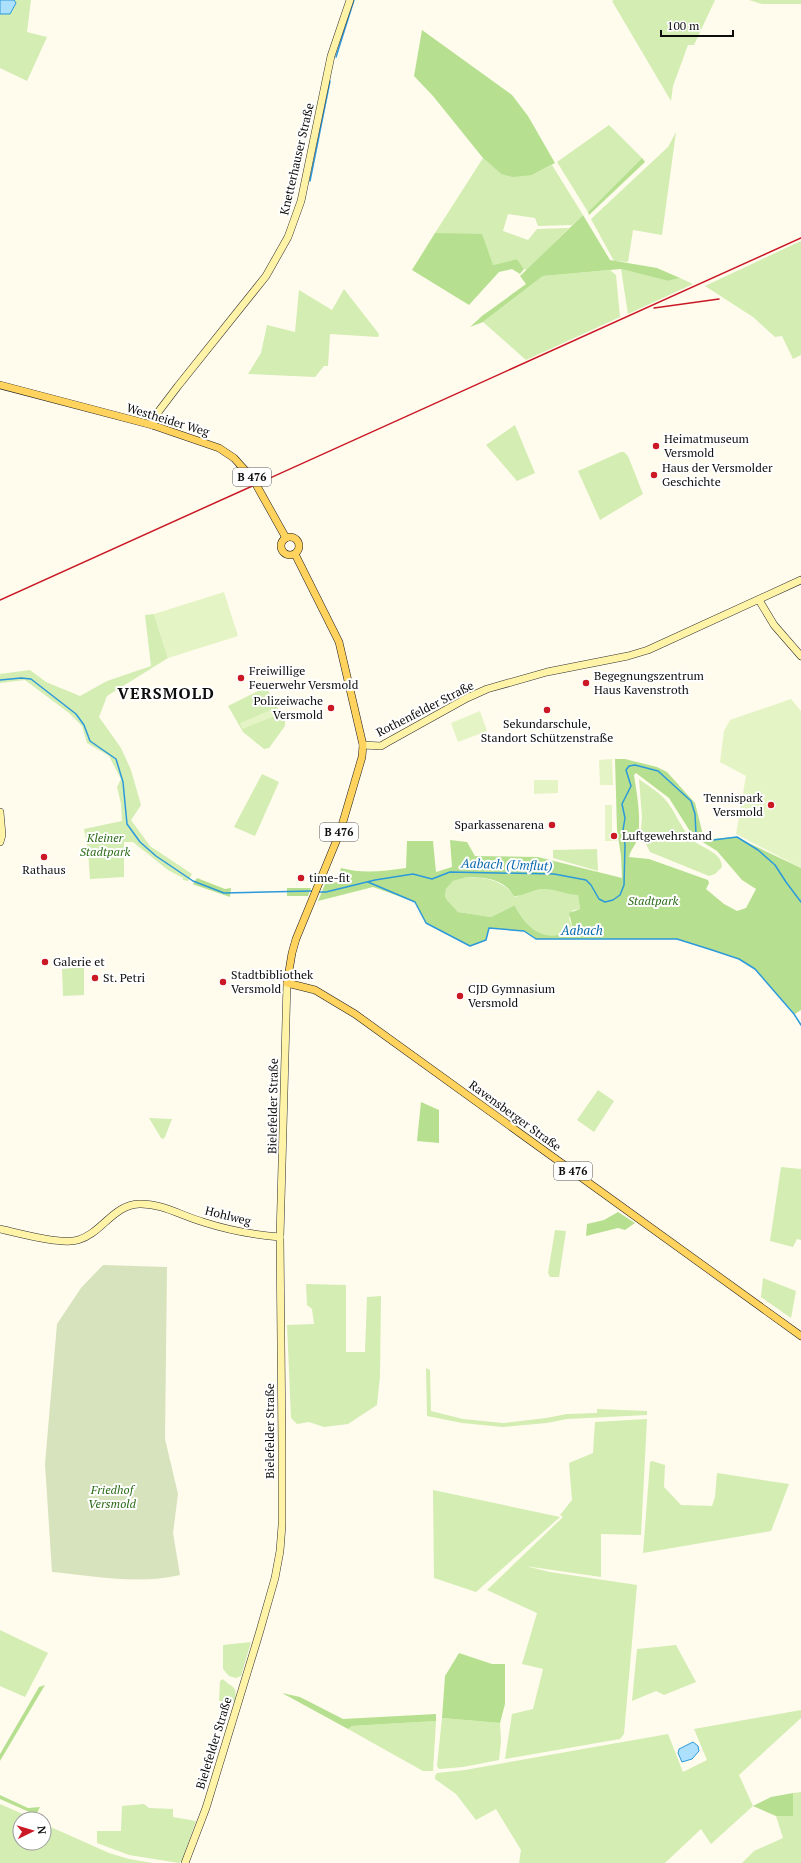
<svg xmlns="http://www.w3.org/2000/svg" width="801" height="1863" font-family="'PT Serif',serif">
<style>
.green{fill:#d3edb3}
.forest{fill:#b6e090;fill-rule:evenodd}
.cemetery{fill:#d7e3bc}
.pitch{fill:#e5f4c5}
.water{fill:#ace0fc;stroke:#2c99da}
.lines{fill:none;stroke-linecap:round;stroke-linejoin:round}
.stream{stroke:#2c99da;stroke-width:1.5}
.secondary-casing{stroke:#2f2f2f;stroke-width:8}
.primary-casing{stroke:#1e1e1e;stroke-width:8}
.secondary{stroke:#fff3a8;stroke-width:7}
.primary{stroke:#ffd35d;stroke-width:7}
.rail{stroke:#ca1825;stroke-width:1.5}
.poi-dot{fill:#ca1825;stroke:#fff;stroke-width:1.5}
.labels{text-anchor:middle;stroke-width:4;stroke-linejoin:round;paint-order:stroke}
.shield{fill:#fff;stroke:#565656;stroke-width:1}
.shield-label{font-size:11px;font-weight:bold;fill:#0d0d0d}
.street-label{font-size:12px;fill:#0d0d0d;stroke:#fff}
.poi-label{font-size:12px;fill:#0d0d0d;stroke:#fff;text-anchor:start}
.park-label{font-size:12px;font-style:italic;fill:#2b6b17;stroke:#fff}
.water-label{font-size:13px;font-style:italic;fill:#0a69ab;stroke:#fff}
.district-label{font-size:16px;font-weight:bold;letter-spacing:1px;fill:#0d0d0d;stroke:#fff}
</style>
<rect width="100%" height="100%" fill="#fffbed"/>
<g class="green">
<path d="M14 0H31L27 32 47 37 27 81 0 68V14L10 13 16 3Z"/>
<path d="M614 0H715L694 45H688L673 86 671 101 612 1Z"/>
<path d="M749 0H801V4H762Z"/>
<path d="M609 125 642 158 588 212 557 162Z"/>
<path d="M676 132 662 235 633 230 628 262 614 261 591 219 668 147Z"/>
<path d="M483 158 501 174 532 175 552 165 583 215 572 225 538 226 535 218 508 214 503 231 528 240 537 229 569 228 527 270 524 269 517 259 493 265 435 233Z"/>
<path d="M801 241V355L793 359 782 336 775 337 753 317 705 286Z"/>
<path d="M621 269 668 281 680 278 693 284 628 314Z"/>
<path d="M610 270 616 275 620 317 526 360 483 322 543 276Z"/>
<path d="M344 289 379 334 378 337 330 334 328 366H324L315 377 248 374 261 353 267 325 295 332 299 290 332 310Z"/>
<path d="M515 425 535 473 517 481 486 445Z"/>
<path d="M621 452H624L628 456 643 494 600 520 578 471Z"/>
<path d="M154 614 168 658 107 696 99 717 121 748 131 770 141 805 131 820 150 846 192 874 188 881 183 880V878L168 870 133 842H124V877L90 879 88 850 84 829 122 821 121 804 117 787 121 779 109 756 87 743 82 726 69 713 25 680 0 683V674L30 670 46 682 80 696 107 681 151 666 145 615Z"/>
<path d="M266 687 285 721V726L269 748 264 749 243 732 228 706Z"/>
<path d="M262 774 279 782 255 836 234 827Z"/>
<path d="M639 779C648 786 661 793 668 803 677 815 682 831 694 841 703 849 722 852 722 867L715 874 709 876 650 852 646 844 640 840 642 817Z"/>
<path d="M597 849 598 871 553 858V850Z"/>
<path d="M466 877C487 877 503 881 516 897 531 890 544 887 560 890 567 892 570 895 578 895L580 909 573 910 569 918 573 929C547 944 528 931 515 906H513L491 917 458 912 447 900 445 896 446 889 453 881Z"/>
<path d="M84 967V995L63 996 62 969Z"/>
<path d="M598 1090 614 1101 594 1132 577 1120Z"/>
<path d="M149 1118 172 1119 165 1137 163 1139 161 1138Z"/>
<path d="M781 1167 801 1169V1240L797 1239 793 1247 770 1241Z"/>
<path d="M555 1230 566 1231 559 1277H550L548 1273Z"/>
<path d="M763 1278 796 1291 791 1318 761 1297Z"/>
<path d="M306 1284 346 1285V1352H365L367 1297 381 1296 380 1376 377 1405 348 1424 324 1427 309 1422 297 1424 291 1418 287 1325 314 1324 312 1309 307 1305Z"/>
<path d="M426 1368 430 1370 431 1411 463 1419 503 1423 546 1418 567 1414 597 1413V1409L647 1411V1415L567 1419 547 1423 503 1427 462 1423 427 1416Z"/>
<path d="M647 1419 641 1535 601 1534V1577L525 1566 550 1572 637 1585 624 1734 620 1739 505 1759 512 1714 533 1709 543 1669 522 1664 537 1613 487 1590 563 1517 560 1515 572 1500 569 1463 593 1453 595 1422Z"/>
<path d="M652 1461 665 1465 664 1487 681 1505 712 1506 715 1497 717 1473 789 1484 771 1531 643 1553 650 1462Z"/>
<path d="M433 1490 560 1517 476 1592 434 1578Z"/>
<path d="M0 1630 48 1653 25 1697 0 1686Z"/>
<path d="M251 1642 241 1676 236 1678 229 1676 223 1669V1645Z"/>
<path d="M676 1645 696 1682 664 1695 656 1691 632 1701 637 1649Z"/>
<path d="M223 1679C232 1689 238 1684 235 1701H219L220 1681Z"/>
<path d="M801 1710V1718L739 1775 753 1806 711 1844 701 1829 665 1863H519L521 1850 496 1809 476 1820 456 1794 435 1779V1776L437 1773 465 1770 668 1734 683 1772 707 1760 694 1729Z"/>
<path d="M442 1718 500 1723 501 1741 499 1760 463 1767 439 1769 437 1766Z"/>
<path d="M436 1721 433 1771H423L348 1729 352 1726Z"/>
<path d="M801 1792V1863H742L754 1851 783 1838 776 1816H793V1793Z"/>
<path d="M0 1804 34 1819H20V1843H44V1824L109 1853 129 1859 153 1863H0Z"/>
<path d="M144 1804 149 1808 173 1809V1817L196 1821 182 1860 179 1863 129 1855 97 1843V1831H121L122 1806Z"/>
</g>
<g class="forest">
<path d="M422 30 512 95 528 116 555 163 532 175 513 177 501 174 483 158 433 96 414 76Z"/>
<path d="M642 158 645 162 589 215 588 212Z"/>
<path d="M583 215 610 260 657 268 680 278 668 281 621 269 543 276 483 322 470 327 482 316 526 284 520 276Z"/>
<path d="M435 233 482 234 493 265 517 259 524 269 520 274 512 269 499 272 469 305 412 270Z"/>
<path d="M615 759H625L657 767 667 772 695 803 703 835 712 839 736 837 801 868V1010L795 1014 755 969 739 959 677 939H536L524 931 489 928 486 940 470 946 426 923 415 902 373 887 318 901 325 884 337 882 341 868C363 874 384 871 406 868L407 841H433L436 872 452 867 450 840 467 842 475 856 538 857 622 878 621 856 617 830ZM636 773 669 798 693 836 717 851 742 880 756 889 746 908 737 911 724 904 706 889 709 883 708 880 649 859 629 857C630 851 635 846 637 840 642 819 637 796 634 775ZM467 877C485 877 504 879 514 896 522 897 533 889 544 889 557 889 566 895 578 895L580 909 569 913 573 929C547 944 528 931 515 906H513L491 917 458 912 447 900 445 896 446 889 453 881Z"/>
<path d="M197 878 225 889 231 888 230 897 195 885 193 884Z"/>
<path d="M287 888H311L308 896H287Z"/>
<path d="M421 1102 439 1110V1143L417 1141Z"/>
<path d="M618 1212 635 1223 625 1230 618 1228 586 1236 587 1224 604 1220Z"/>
<path d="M459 1653 492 1664H505V1704L500 1723 442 1718 445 1676Z"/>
<path d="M45 1685 0 1761V1754L39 1687Z"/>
<path d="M282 1693 300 1697 343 1719 436 1714V1721L352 1726 348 1729Z"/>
<path d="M793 1793V1816H776L753 1806 771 1797Z"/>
<path d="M0 1795 28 1808 40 1807 36 1815 0 1799Z"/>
</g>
<path class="cemetery" d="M103 1265 167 1267 165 1439 178 1494 173 1533 180 1575C139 1585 94 1576 52 1572L45 1464 57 1324 81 1288Z"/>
<g class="pitch">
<path d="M224 592 238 636 168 658 154 614Z"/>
<path d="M791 699 801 711V868L736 834 746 776 720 762 724 731 730 720Z"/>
<path d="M273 709 275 716 242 729 240 723Z"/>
<path d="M480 711 487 731 458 742 451 723Z"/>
<path d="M612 759 613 785H600L599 760Z"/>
<path d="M534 780H558V793L534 794Z"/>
<path d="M605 805H612V834H616L617 841H605Z"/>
</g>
<g class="water">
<path d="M0 0H14L16 3 10 14H0Z"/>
<path d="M693 1742 698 1746 699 1751 692 1759 682 1762 678 1753 679 1749Z"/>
</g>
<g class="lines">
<g class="stream">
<path d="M336 57 354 0"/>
<path d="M310 181 330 81"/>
<path d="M0 680 21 678 31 679 76 714 84 725 90 741 116 759 123 782 127 824 140 842 156 856 193 881 224 893 312 891"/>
<path d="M368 882 415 902 426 923 470 946 486 940 489 928 524 931 536 939H677L712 950 739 959 755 969 794 1014 801 1025"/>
<path d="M318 892H326L375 880 413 874 432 879 450 872 554 874 586 880 591 885 599 899 605 902 613 900 620 895 624 885 625 845 623 830 625 818 622 804 631 786 626 770 629 766 635 765 658 771 691 801 695 814 696 834 701 838 713 840 737 837 758 850 775 865 786 882 801 902"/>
</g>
<defs>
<g id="secondary">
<path d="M152 425 159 411 178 386 266 276 288 237 301 201 331 56 350 0"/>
<path d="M759 600 774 625 801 656"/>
<path d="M363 745 381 746 386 743 467 698 487 689 547 672 628 656 648 650 801 580"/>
<path d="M0 812 2 835 0 842"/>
<path d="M0 1229C18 1233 61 1245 78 1240 102 1233 113 1205 139 1204 161 1203 182 1216 203 1222 228 1230 254 1235 280 1237"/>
<path d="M185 1863 206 1808 259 1634 275 1578 280 1551 282 1525V1446L280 1237 287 983"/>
</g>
<g id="primary">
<path d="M0 385 152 425 219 448 234 458 253 479 286 538"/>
<circle cx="290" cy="546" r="9"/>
<path d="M295 554 339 642 363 745 362 757 340 832 296 939 292 953 287 983 315 990 355 1014 801 1336"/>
</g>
</defs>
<use href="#secondary" class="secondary-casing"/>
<use href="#primary" class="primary-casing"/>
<use href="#secondary" class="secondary"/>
<use href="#primary" class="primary"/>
<g class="rail">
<path d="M654 308 719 299"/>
<path d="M0 600 801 238"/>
</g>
</g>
<g class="poi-dot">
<circle cx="656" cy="446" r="4"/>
<circle cx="654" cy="475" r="4"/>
<circle cx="241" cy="678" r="4"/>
<circle cx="586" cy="683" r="4"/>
<circle cx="331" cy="708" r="4"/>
<circle cx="547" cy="710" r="4"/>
<circle cx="771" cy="805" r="4"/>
<circle cx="552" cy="825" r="4"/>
<circle cx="614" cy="836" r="4"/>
<circle cx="44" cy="857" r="4"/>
<circle cx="301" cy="878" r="4"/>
<circle cx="45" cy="962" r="4"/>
<circle cx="95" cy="978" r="4"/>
<circle cx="223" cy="982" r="4"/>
<circle cx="460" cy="996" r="4"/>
</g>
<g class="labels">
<g class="shield">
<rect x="233" y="468" width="38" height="18" rx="3"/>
<rect x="320" y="823" width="38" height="18" rx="3"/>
<rect x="554" y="1162" width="38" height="18" rx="3"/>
</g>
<g class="shield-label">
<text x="252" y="481">B 476</text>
<text x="339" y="836">B 476</text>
<text x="573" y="1175">B 476</text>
</g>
<g class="street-label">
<text transform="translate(297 159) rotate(-77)" y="4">Knetterhauser Straße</text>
<text transform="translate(168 420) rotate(17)" y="4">Westheider Weg</text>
<text transform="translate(425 709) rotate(-27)" y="4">Rothenfelder Straße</text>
<text transform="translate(273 1106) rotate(-89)" y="4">Bielefelder Straße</text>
<text transform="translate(515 1116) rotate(36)" y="4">Ravensberger Straße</text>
<text transform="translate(228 1216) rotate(14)" y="4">Hohlweg</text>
<text transform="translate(270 1431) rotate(-90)" y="4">Bielefelder Straße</text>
<text transform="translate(214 1743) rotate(-73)" y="4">Bielefelder Straße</text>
</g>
<g class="poi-label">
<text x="664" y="443">Heimatmuseum<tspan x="664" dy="14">Versmold</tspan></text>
<text x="662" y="472">Haus der Versmolder<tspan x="662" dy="14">Geschichte</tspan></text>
<text x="249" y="675">Freiwillige<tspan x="249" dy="14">Feuerwehr Versmold</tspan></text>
<text x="594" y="680">Begegnungszentrum<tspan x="594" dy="14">Haus Kavenstroth</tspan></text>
<text x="323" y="705" text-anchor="end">Polizeiwache<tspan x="323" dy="14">Versmold</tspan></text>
<text x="547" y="728" text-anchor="middle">Sekundarschule,<tspan x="547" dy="14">Standort Schützenstraße</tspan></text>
<text x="763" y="802" text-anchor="end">Tennispark<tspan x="763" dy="14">Versmold</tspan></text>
<text x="544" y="829" text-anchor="end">Sparkassenarena</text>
<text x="622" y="840">Luftgewehrstand</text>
<text x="44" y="874" text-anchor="middle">Rathaus</text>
<text x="309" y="882">time-fit</text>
<text x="53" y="966">Galerie et</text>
<text x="231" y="979">Stadtbibliothek<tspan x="231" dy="14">Versmold</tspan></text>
<text x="103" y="982">St. Petri</text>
<text x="468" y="993">CJD Gymnasium<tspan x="468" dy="14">Versmold</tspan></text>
</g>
<g class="park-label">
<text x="105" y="842">Kleiner<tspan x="105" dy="14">Stadtpark</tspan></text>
<text x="653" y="905">Stadtpark</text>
<text x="112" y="1494">Friedhof<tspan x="112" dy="14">Versmold</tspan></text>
</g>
<g class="water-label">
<text transform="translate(507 864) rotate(2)" y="5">Aabach (Umflut)</text>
<text x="582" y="935">Aabach</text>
</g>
<g class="district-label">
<text x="166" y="699">VERSMOLD</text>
</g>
</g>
<g transform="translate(32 1831) rotate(85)"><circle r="19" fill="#ffffff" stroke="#9e9e9e"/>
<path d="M0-3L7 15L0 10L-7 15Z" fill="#ca1825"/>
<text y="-6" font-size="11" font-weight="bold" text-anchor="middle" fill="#0d0d0d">N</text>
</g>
<path d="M661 30v6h72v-6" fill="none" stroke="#0d0d0d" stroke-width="2"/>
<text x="667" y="30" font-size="12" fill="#0d0d0d" stroke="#ffffff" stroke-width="3" paint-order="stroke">100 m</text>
</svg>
